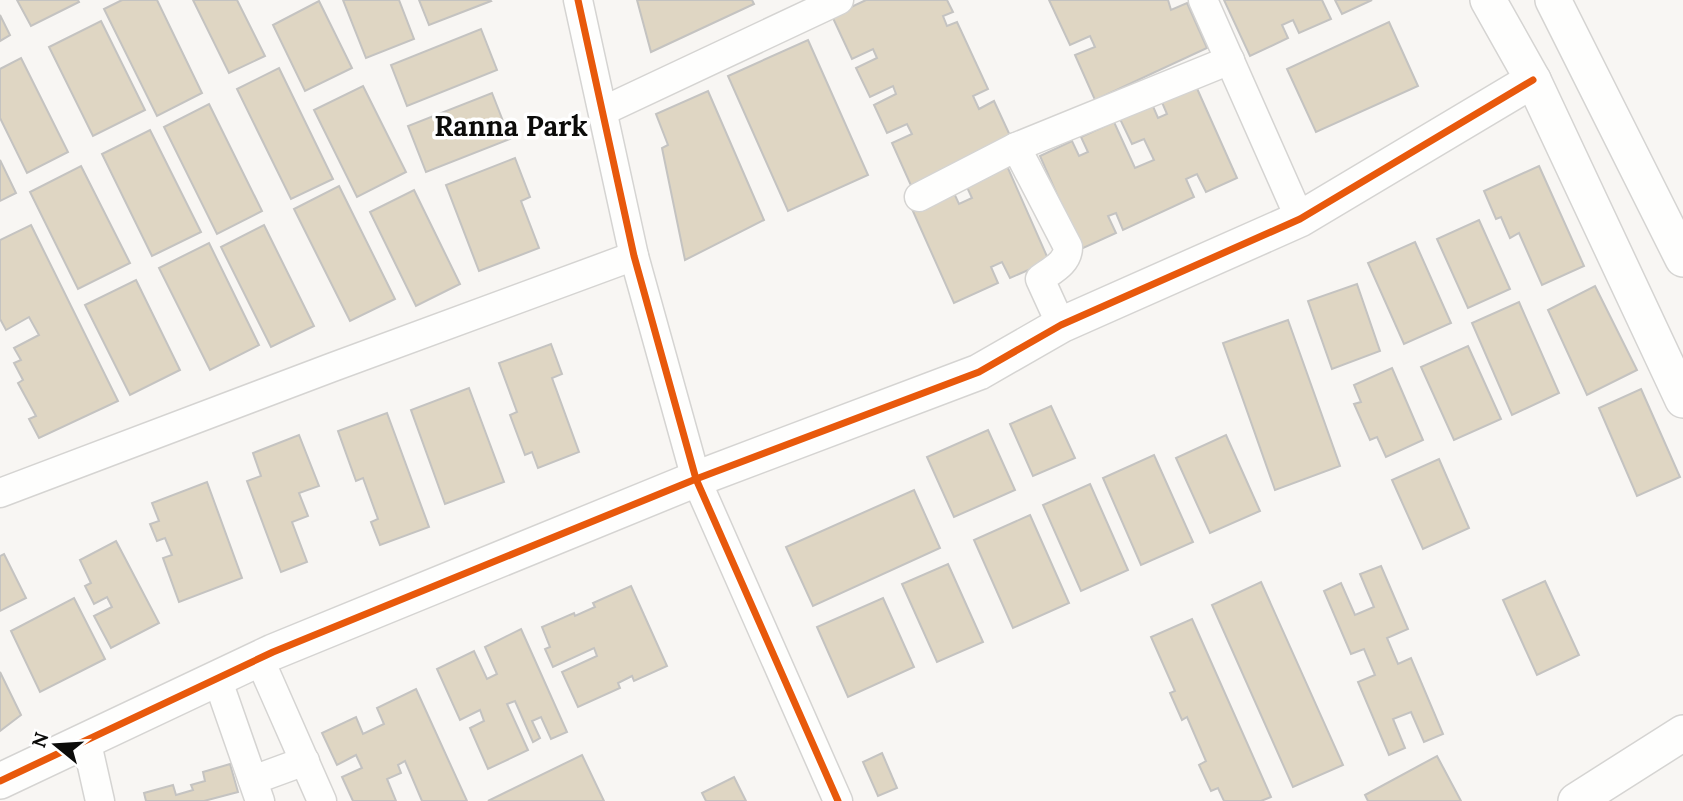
<svg xmlns="http://www.w3.org/2000/svg" width="1683" height="801" font-family="Lora,serif">
<style>
.building{fill:#dfd6c3;stroke:#c4c3c1;stroke-width:2}
.lines{fill:none;stroke-linecap:round;stroke-linejoin:round}
.minor-casing{stroke:#d5d4d2;stroke-width:31}
.tertiary-casing{stroke:#d5d4d2;stroke-width:38}
.minor{stroke:#fefefd;stroke-width:28}
.tertiary{stroke:#fefefd;stroke-width:35}
.cycleway-casing{stroke:#fff;stroke-width:11}
.cycleway{stroke:#e8590c;stroke-width:7}
.labels{text-anchor:middle;stroke-width:7;stroke-linejoin:round;paint-order:stroke}
.district-label{font-size:28px;font-weight:bold;fill:#0c0c0a;stroke:#fff}
</style>
<rect width="100%" height="100%" fill="#f8f6f3"/>
<g class="building">
<path d="M17 0H78L79 2 31 26Z"/>
<path d="M122 0H157L202 93 157 116 104 9Z"/>
<path d="M193 0H237L265 56 229 73Z"/>
<path d="M343 0H399L414 39 366 58Z"/>
<path d="M419 0H490L491 1 429 25Z"/>
<path d="M637 0H752L754 4 651 52Z"/>
<path d="M866 0H947L953 12 943 16 947 26 957 22 988 89 973 96 979 109 994 101 1013 142 913 190 892 143 912 134 907 124 887 133 874 105 896 94 893 86 870 97 856 68 877 58 873 49 852 59 832 16Z"/>
<path d="M1049 0H1168L1171 10 1187 3 1207 48 1095 100 1075 55 1095 47 1090 36 1070 45Z"/>
<path d="M1224 0H1322L1331 19 1299 33 1293 20 1282 25 1288 38 1250 56Z"/>
<path d="M1335 0H1372L1342 14Z"/>
<path d="M319 1 352 68 305 91 273 25Z"/>
<path d="M0 15 10 35 0 41Z"/>
<path d="M101 21 145 110 93 136 49 47Z"/>
<path d="M1389 22 1418 86 1316 132 1287 69Z"/>
<path d="M481 29 497 70 407 106 391 65Z"/>
<path d="M808 40 868 175 788 211 728 76Z"/>
<path d="M21 58 68 152 27 173 0 118V69Z"/>
<path d="M279 68 333 179 291 199 237 89Z"/>
<path d="M1195 84 1237 178 1206 192 1197 174 1186 179 1194 197 1123 230 1116 213 1108 216 1116 233 1081 249 1040 156 1072 141 1079 156 1088 152 1081 137 1114 122 1135 168 1154 160 1144 139 1132 144 1120 119 1152 104 1158 118 1167 114 1161 100Z"/>
<path d="M363 86 406 172 357 197 314 110Z"/>
<path d="M708 91 764 220 685 260 662 148 668 145 656 114Z"/>
<path d="M492 93 510 139 426 172 408 126Z"/>
<path d="M209 104 262 211 217 234 164 127Z"/>
<path d="M150 130 201 232 152 256 102 154Z"/>
<path d="M515 158 530 197 521 201 539 248 479 271 446 185Z"/>
<path d="M0 160 16 193 0 201Z"/>
<path d="M81 166 130 263 78 289 30 192Z"/>
<path d="M1007 166 1049 261 1010 278 1002 262 991 267 998 283 954 303 912 209 953 191 959 204 972 198 966 185Z"/>
<path d="M1539 166 1584 266 1542 285 1519 233 1510 238 1501 217 1496 219 1484 191Z"/>
<path d="M339 186 395 299 350 321 294 209Z"/>
<path d="M414 190 460 284 416 306 370 212Z"/>
<path d="M1479 220 1510 289 1468 308 1437 239Z"/>
<path d="M31 225 118 401 39 438 29 419 36 416 18 383 23 380 14 363 21 360 14 348 39 335 29 317 6 330 0 319V240Z"/>
<path d="M264 225 314 326 271 347 221 247Z"/>
<path d="M1415 242 1451 323 1404 344 1368 263Z"/>
<path d="M209 243 259 345 210 370 159 268Z"/>
<path d="M136 280 180 370 130 395 85 305Z"/>
<path d="M1357 284 1380 351 1332 369 1308 301Z"/>
<path d="M1595 286 1637 370 1587 395 1548 310Z"/>
<path d="M1519 302 1559 393 1512 415 1472 323Z"/>
<path d="M1288 320 1340 466 1275 490 1223 343Z"/>
<path d="M551 344 562 374 552 378 579 452 538 468 532 452 525 455 510 415 517 412 499 363Z"/>
<path d="M1468 346 1501 419 1454 440 1421 367Z"/>
<path d="M1392 368 1423 440 1386 457 1377 437 1370 440 1354 404 1361 402 1354 385Z"/>
<path d="M469 388 504 482 445 504 411 410Z"/>
<path d="M1641 389 1680 477 1637 496 1599 408Z"/>
<path d="M1051 406 1075 458 1033 476 1010 424Z"/>
<path d="M387 413 429 527 380 545 371 522 378 519 363 478 356 481 338 431Z"/>
<path d="M988 430 1015 490 954 517 927 457Z"/>
<path d="M299 435 319 486 299 493 308 516 292 522 307 562 281 572 247 481 261 476 253 453Z"/>
<path d="M1226 435 1260 511 1210 533 1176 458Z"/>
<path d="M1154 455 1193 542 1141 565 1103 478Z"/>
<path d="M1439 459 1469 528 1423 549 1392 480Z"/>
<path d="M207 482 242 578 179 602 163 558 172 555 165 538 157 541 150 524 159 521 152 503Z"/>
<path d="M1090 484 1128 570 1081 591 1043 505Z"/>
<path d="M914 490 940 548 813 606 786 547Z"/>
<path d="M1030 515 1069 603 1013 628 974 540Z"/>
<path d="M116 541 159 623 111 648 94 616 112 607 107 597 94 604 85 586 91 583 80 560Z"/>
<path d="M4 554 26 598 0 611V556Z"/>
<path d="M948 564 983 642 937 662 902 584Z"/>
<path d="M1381 566 1408 629 1387 638 1398 664 1411 658 1443 734 1424 742 1411 712 1393 719 1405 748 1389 755 1358 682 1375 675 1364 649 1351 654 1324 591 1341 583 1355 615 1374 607 1360 574Z"/>
<path d="M1545 581 1579 655 1537 675 1503 600Z"/>
<path d="M1261 582 1343 765 1293 787 1212 605Z"/>
<path d="M631 586 667 666 634 681 632 676 618 683 620 688 578 707 562 672 597 656 594 648 553 667 545 649 550 647 542 627 574 613 575 616 595 607 593 603Z"/>
<path d="M74 598 105 659 40 692 11 631Z"/>
<path d="M883 598 914 667 848 697 817 627Z"/>
<path d="M1192 619 1271 797 1261 801H1224L1218 788 1211 791 1199 765 1206 761 1187 717 1182 720 1170 693 1175 691 1151 637Z"/>
<path d="M521 629 567 732 551 739 541 717 532 721 540 738 533 742 515 701 507 704 528 750 488 769 470 728 484 721 480 710 460 720 437 669 474 651 487 679 497 674 485 647Z"/>
<path d="M0 672 21 715 0 731Z"/>
<path d="M416 689 467 801H422L405 761 398 765 401 773 387 779 396 801H353L342 777 362 768 356 755 337 765 322 733 356 717 363 734 384 724 377 708Z"/>
<path d="M882 753 897 788 878 796 863 762Z"/>
<path d="M582 755 604 801H488Z"/>
<path d="M1437 756 1461 801H1368L1365 795Z"/>
<path d="M230 764 238 792 204 801H146L144 793 173 785 176 795 193 790 191 785 205 781 203 772Z"/>
<path d="M734 777 746 801H706L702 793Z"/>
</g>
<g class="lines">
<defs>
<g id="minor">
<path d="M578 0 634 256 696 479 838 801"/>
<path d="M1203 0 1300 219"/>
<path d="M603 111 839 0"/>
<path d="M1016 147 1068 247C1068 263 1052 270 1040 279L1061 325"/>
<path d="M919 197 1016 147 1230 60"/>
<path d="M0 493 333 367 634 256"/>
<path d="M259 658 322 801"/>
<path d="M217 678 260 801"/>
<path d="M86 739 100 801"/>
<path d="M253 780 305 761"/>
</g>
<g id="tertiary">
<path d="M1488 0 1533 80 1683 400"/>
<path d="M1553 0 1683 259"/>
<path d="M0 781 273 652 696 479 979 372 1061 325 1300 219 1533 80"/>
<path d="M1576 801 1683 733"/>
</g>
</defs>
<use href="#minor" class="minor-casing"/>
<use href="#tertiary" class="tertiary-casing"/>
<use href="#minor" class="minor"/>
<use href="#tertiary" class="tertiary"/>
<defs>
<g id="cycleway">
<path d="M578 0 634 256 696 479 838 801"/>
<path d="M0 781 273 652 696 479 979 372 1061 325 1300 219 1533 80"/>
</g>
</defs>
<use href="#cycleway" class="cycleway-casing"/>
<use href="#cycleway" class="cycleway"/>
</g>
<g class="labels">
<g class="district-label">
<text x="511" y="136">Ranna Park</text>
</g>
</g>
<g transform="translate(56 745) rotate(288)" stroke="#ffffff" stroke-width="5" paint-order="stroke">
<path d="M0-5L12 26L0 18L-12 26Z" fill="#0c0c0a"/>
<text y="-10" font-size="19" font-weight="bold" text-anchor="middle" fill="#0c0c0a">N</text>
</g>
</svg>
